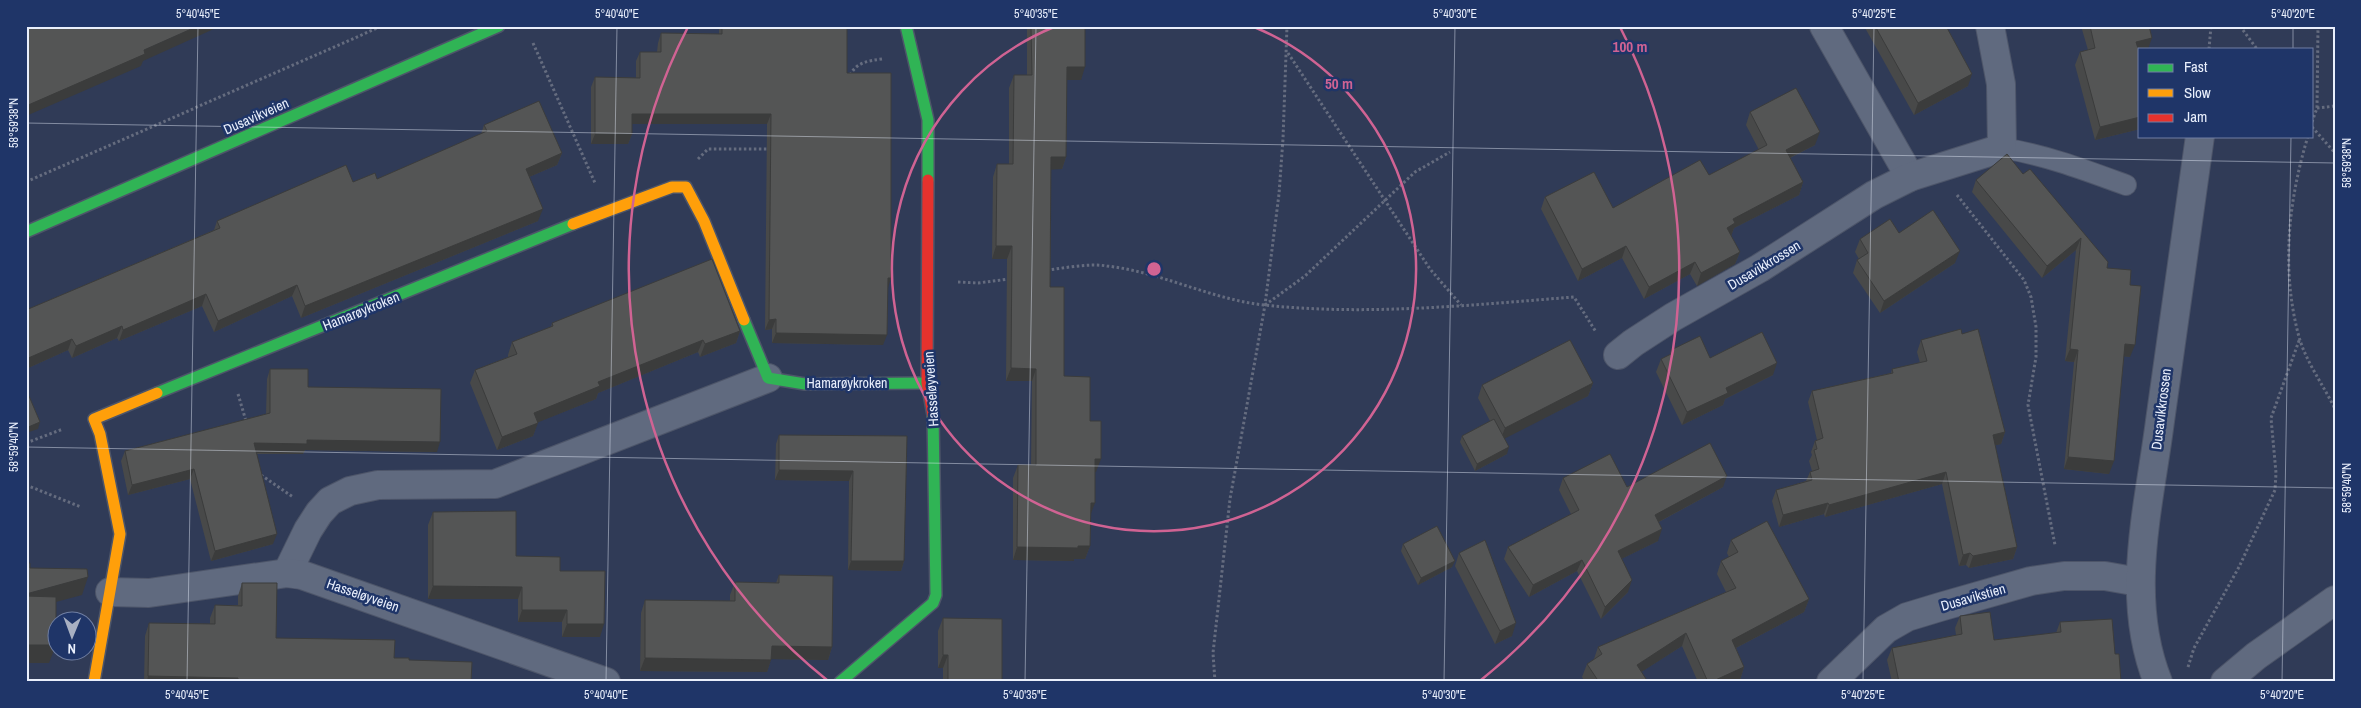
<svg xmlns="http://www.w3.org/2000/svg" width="2361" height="708" font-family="'Archivo Narrow',sans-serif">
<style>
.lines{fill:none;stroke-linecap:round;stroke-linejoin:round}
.lane-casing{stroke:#4d5569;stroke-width:22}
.street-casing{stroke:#4d5569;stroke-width:30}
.fast-casing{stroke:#4d5569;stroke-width:14}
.slow-casing{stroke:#4d5569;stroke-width:14}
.jam-casing{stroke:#4d5569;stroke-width:14}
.path{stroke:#656c7f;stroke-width:3;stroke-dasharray:2.5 2.5;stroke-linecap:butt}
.lane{stroke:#606a7f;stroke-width:20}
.street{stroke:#606a7f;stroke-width:28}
.fast{stroke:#30b455;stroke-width:11}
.slow{stroke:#ff9f0a;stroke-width:11}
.jam{stroke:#e5322d;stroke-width:11}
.wall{fill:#484949}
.shaded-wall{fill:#3b3c3c}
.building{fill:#545555;stroke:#3b3c3c}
.ticks{fill:none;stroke:#e9effc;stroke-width:1;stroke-opacity:0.45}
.ring{fill:none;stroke:#d06393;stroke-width:2.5}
.labels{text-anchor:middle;stroke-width:5;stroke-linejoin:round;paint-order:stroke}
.street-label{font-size:14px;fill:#e9effc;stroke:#1f3568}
.centre{fill:#d06393;stroke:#1f3568;stroke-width:2.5}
.ring-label{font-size:15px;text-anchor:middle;font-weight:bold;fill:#d06393;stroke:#1f3568;stroke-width:5;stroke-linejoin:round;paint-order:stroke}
.neatline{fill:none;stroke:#e9effc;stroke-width:2}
.ticks-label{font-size:12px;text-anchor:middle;fill:#e9effc}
</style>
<rect width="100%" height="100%" fill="#303b57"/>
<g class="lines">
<defs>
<path id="lane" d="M2002 148C2046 155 2085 170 2126 185"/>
<g id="street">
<path d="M1824 26 1910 177"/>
<path d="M1618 355 1633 343 1673 317 1760 268 1874 195 1910 177 2002 148 2001 84 1990 26"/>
<path d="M287 573 308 530 319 513 330 501 350 491 378 485 495 484 768 378"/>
<path d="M110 592 149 593 287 573 302 575 606 682"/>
<path d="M1831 682 1886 629 1907 617 1940 607 2031 581 2064 576H2105L2139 582"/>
<path d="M2158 682C2124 597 2149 507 2160 421 2173 326 2186 231 2200 136"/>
<path d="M2225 682 2256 656 2335 600"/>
</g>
<g id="fast">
<path d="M906 26 928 120V180"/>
<path d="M26 232 499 26"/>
<path d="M744 320 768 378 805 384 927 383"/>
<path d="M157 393 573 224"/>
<path d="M840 682 933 603 936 595 933 415"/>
</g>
<g id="slow">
<path d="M573 224 672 187H686L704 221 744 320"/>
<path d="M94 682 120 534 100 434 94 419 157 393"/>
</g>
<path id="jam" d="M928 180 927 383 933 415"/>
</defs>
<use href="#lane" class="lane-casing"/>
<use href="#street" class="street-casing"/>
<use href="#fast" class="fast-casing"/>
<use href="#slow" class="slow-casing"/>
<use href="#jam" class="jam-casing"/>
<g class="path">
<path d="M2240 26 2257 49"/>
<path d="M533 43 595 183"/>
<path d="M2209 49 2211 26"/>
<path d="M1288 53 1430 269 1461 305"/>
<path d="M850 75C857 62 868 61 882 59"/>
<path d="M2317 108 2335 106"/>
<path d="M2312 122 2317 108 2318 26"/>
<path d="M2312 127 2335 153"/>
<path d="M2308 136C2288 202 2281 270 2299 337 2306 362 2324 386 2335 409"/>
<path d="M698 159 708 149H770"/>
<path d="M26 182 382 26"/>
<path d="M1957 195 2024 280 2031 297 2036 327V357L2028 405 2055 545"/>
<path d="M1047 270C1066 268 1088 263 1107 266 1161 272 1210 299 1264 305 1366 316 1472 305 1574 297L1596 332"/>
<path d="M958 282 978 283 1009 279"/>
<path d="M1265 305 1305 276 1415 172 1450 152"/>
<path d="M238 394 246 421"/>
<path d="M26 443 63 429"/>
<path d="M261 475 293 497"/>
<path d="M26 485 81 507"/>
<path d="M2188 667 2194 648 2239 567 2275 490 2276 473 2271 418 2300 338"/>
<path d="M1215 682 1213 653 1230 499 1265 305 1279 194 1283 139 1287 26"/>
</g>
<use href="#lane" class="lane"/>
<use href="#street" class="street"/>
<use href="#fast" class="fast"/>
<use href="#slow" class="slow"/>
<use href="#jam" class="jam"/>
</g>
<g class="wall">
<path d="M719 26H847V73L888 288 883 345 772 343V329L765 330 767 124H632V134L628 144H591V87L595 77 636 78V61L640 52H657L658 43 661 33 719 34Z"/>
<path d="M1008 26H1085L1081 80H1067L1066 157 1062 169H1051L1050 287 1064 376 1090 421 1096 472H1095L1090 516V546L1085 559H1074V561L1013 560V478L1018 465H1031L1032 381H1006L1007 259H992L993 177 997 164H1009V88L1014 75H1027V27H1008Z"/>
<path d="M1864 26H1946L1968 86 1914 115Z"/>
<path d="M2081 26H2149L2139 53 2140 129 2095 140 2075 65 2080 52 2088 50Z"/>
<path d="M1750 112 1815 145 1790 158 1803 182 1799 195 1734 228 1731 236 1740 252 1735 264 1697 286 1690 274 1644 299 1622 258 1578 281 1541 209 1545 197 1613 208 1709 175 1759 150 1746 125Z"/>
<path d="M484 125 562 153 557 165 529 177 538 221 301 318 292 296 214 332 202 306 119 341 117 338 72 358 68 350 26 369V310L214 230 217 221 353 182 377 179 481 134Z"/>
<path d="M2023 174 2107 268 2130 285V357L2124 356 2109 474 2064 469 2074 362 2065 361 2076 250 2042 278 1972 192 1976 180Z"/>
<path d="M1899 233 1955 263 1880 313 1853 273 1857 260 1859 259 1855 252 1860 239Z"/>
<path d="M552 323 740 331 736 343 700 357 698 352 598 393 596 399 538 422 533 436 497 450 470 383 475 370 508 357V355L512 342 551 327Z"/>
<path d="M1962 334 2005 432 2001 444 1995 445 2017 547 2013 559 1969 568 1966 565 1959 566 1942 484 1825 517 1824 514 1779 527 1772 501 1776 490 1806 481 1810 472 1812 471 1809 461 1812 455 1811 452 1815 441 1817 440 1808 402 1812 391 1891 373 1892 369 1920 363 1917 352 1921 340Z"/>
<path d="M1671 350 1710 358 1773 375 1725 399 1723 405 1682 425 1656 372 1661 359 1670 355Z"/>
<path d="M270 369 437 452 305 450 303 454H257L273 544 211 561 190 479 128 495 121 461 125 451 266 414 267 379Z"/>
<path d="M1593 383 1588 396 1504 438 1507 454 1475 471 1460 442 1462 436 1490 421 1478 398 1482 385Z"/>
<path d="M779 435 907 436 904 561 901 571 848 570 849 481 775 480 776 444Z"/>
<path d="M1563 478 1627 487H1723L1659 522 1658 541 1621 559 1628 592 1601 619 1577 571 1529 597 1504 559 1508 547 1571 514 1559 490Z"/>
<path d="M433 512 516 556 560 571 600 637H562V622H518V599H428V525Z"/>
<path d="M1731 540 1809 599 1804 612 1736 648 1744 667 1740 680 1736 682H1698L1682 646 1641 672 1648 682H1585L1582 677 1587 664 1594 659 1598 647 1726 592 1717 574 1721 561 1729 557 1727 553Z"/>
<path d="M1403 544 1452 567 1418 585 1401 551Z"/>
<path d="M1459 553 1512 636 1495 644 1455 566Z"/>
<path d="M779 575 832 647 828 660 771 659 767 672 640 671 641 613 645 600 730 601V595L735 582 776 583Z"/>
<path d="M242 583 276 638 409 660 471 682H144L145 636 149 623 210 624V618L215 605H238V596Z"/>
<path d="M1960 616 1994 640 2056 633 2060 622 2115 654 2121 682H1892L1887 660 1892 648 1956 635 1955 628Z"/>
<path d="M943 618 1002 682H943V668H938V631Z"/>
</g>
<g class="shaded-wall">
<path d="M198 26H217L216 28 143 61 141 66 26 116V106L144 50Z"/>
<path d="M1008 26H1027L1008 27Z"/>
<path d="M2152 38 2148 49H2140V53L2132 55 2136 42Z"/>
<path d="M1067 67H1085L1081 80H1062Z"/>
<path d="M1972 74 1968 86 1914 115 1918 103Z"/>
<path d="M632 114H771L767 124H628Z"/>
<path d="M2140 117V129L2095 140 2100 127Z"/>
<path d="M1820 132 1815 145 1781 162 1786 150Z"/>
<path d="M595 134H632L628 144H591Z"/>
<path d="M562 153 557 165 522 180 526 169Z"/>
<path d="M1051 157H1066L1062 169 1046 170Z"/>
<path d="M1803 182 1799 195 1734 228 1731 236 1727 228 1733 219Z"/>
<path d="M543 209 538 221 301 318 305 306Z"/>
<path d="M2081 238 2076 250 2042 278 2047 266Z"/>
<path d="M996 246H1012L1007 259H992Z"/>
<path d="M1626 246 1622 258 1578 281 1582 269Z"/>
<path d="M1960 251 1955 263 1880 313 1884 301Z"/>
<path d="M1740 252 1735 264 1697 286 1701 273Z"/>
<path d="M1695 262 1690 274 1644 299 1649 287Z"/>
<path d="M888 278H891L888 288Z"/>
<path d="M297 285 292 296 214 332 218 321Z"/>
<path d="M206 294 202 306 119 341 123 330Z"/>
<path d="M776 319 772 329 765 330 769 320Z"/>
<path d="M122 326 117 338 72 358 76 346Z"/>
<path d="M740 331 736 343 700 357 705 344Z"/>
<path d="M776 333 887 335 883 345 772 343Z"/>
<path d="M72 339 68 350 26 369V359Z"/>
<path d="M703 340 698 352 598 393 596 399 529 426 534 413 598 382Z"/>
<path d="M2125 344 2135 345 2130 357 2120 356Z"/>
<path d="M2070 349 2078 350 2074 362 2065 361Z"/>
<path d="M1777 363 1773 375 1725 399 1723 405 1682 425 1687 412 1726 388Z"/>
<path d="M1011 368 1036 369 1032 381H1006Z"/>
<path d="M1593 383 1588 396 1500 441 1505 428Z"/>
<path d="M40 422 38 429 26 433V428Z"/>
<path d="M538 423 533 436 497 450 502 437Z"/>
<path d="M2005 432 2001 444 1989 447 1993 435Z"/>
<path d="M307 440 440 442 437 452 305 450 303 454 250 453 254 443Z"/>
<path d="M1509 447 1507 454 1475 471 1477 464Z"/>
<path d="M2068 457 2114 461 2109 474 2064 469Z"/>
<path d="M1095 459H1101L1096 472H1090Z"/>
<path d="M194 469 190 479 128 495 132 485Z"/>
<path d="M779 470 853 471 849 481 775 480Z"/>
<path d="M1946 472 1942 484 1825 517 1829 505Z"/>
<path d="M1727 476 1723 487 1651 526 1655 515Z"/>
<path d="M1091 503H1095L1090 516Z"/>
<path d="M1828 503 1824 514 1779 527 1783 515Z"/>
<path d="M1662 529 1658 541 1613 563 1618 551Z"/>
<path d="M277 534 273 544 211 561 215 551Z"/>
<path d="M1078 546H1090L1085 559H1074V561L1013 560 1017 547Z"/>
<path d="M2017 547 2013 559 1969 568 1973 556Z"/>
<path d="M1970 553 1966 565 1959 566 1963 555Z"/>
<path d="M1582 560 1577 571 1529 597 1533 585Z"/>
<path d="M851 561H904L901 571 848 570Z"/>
<path d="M1455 561 1452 567 1418 585 1421 578Z"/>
<path d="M88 577 82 595 26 610V594Z"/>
<path d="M1632 580 1628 592 1601 619 1605 607Z"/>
<path d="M433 586 522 587 518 599H428Z"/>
<path d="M1809 599 1804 612 1728 652 1732 640Z"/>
<path d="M522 610H567L562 622H518Z"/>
<path d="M1516 623 1512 636 1495 644 1500 631Z"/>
<path d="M567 624H604L600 637H562Z"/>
<path d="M1686 633 1682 646 1632 678 1637 665Z"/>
<path d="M26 645H56L49 663H26Z"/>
<path d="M772 646 832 647 828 660 767 659Z"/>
<path d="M943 655H948L943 668H938Z"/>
<path d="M645 658 771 660 767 672 640 671Z"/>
<path d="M1744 667 1740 680 1736 682H1711Z"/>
<path d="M148 676 238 678 236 682H147Z"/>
</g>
<g class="building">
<path d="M26 26H198L144 50 145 54 26 106Z"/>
<path d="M722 26H847V73H891V278H888L887 335 776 333V319L769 320 771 114H632V134H595V77L640 78V52H661V33L722 34Z"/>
<path d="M1031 26H1085V67H1067L1066 157H1051L1050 287H1064V376L1090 377V421H1101V459H1095V503H1091L1090 546H1078V548L1017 547 1018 465H1036V369L1011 368 1012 246H996L997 164H1013L1014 75H1032Z"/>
<path d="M1875 26H1946L1972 74 1918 103Z"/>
<path d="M2090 26H2149L2152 38 2136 42 2140 55V117L2100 127 2080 52 2095 48Z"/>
<path d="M1796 88 1820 132 1786 150 1803 182 1733 219 1735 223 1727 228 1740 252 1701 273 1695 262 1649 287 1626 246 1582 269 1545 197 1594 172 1613 208 1700 160 1709 175 1767 145 1750 112Z"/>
<path d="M539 101 562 153 526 169 543 209 305 306 297 285 218 321 206 294 123 330 122 326 76 346 72 339 26 359V310L220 228 217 221 346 165 353 182 375 173 377 179 487 131 484 125Z"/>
<path d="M2007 154 2023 174 2030 169 2108 262 2107 268 2131 270 2130 285 2141 286 2135 345 2125 344 2114 461 2068 457 2078 350 2070 349 2081 238 2047 266 1976 180Z"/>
<path d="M1933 210 1960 251 1884 301 1857 260 1868 253 1860 239 1890 219 1899 233Z"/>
<path d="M712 259 740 331 705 344 703 340 598 382 600 386 534 413 538 423 502 437 475 370 517 354 512 342 553 326 552 323Z"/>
<path d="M1961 329 1962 334 1978 329 2005 432 1993 435 2017 547 1973 556 1970 553 1963 555 1946 472 1829 505 1828 503 1783 515 1776 490 1812 480 1810 472 1819 469 1814 450 1817 449 1815 441 1823 438 1812 391 1893 373 1892 369 1927 361 1921 340Z"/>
<path d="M1762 332 1777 363 1726 388 1728 393 1687 412 1661 359 1673 353 1671 350 1700 336 1710 358Z"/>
<path d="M1570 340 1593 383 1505 428 1482 385Z"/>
<path d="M270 369H308V387L441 389 440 442 307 440V444L254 443 277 534 215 551 194 469 132 485 125 451 270 413Z"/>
<path d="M29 396 40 422 26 428V397Z"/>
<path d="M1494 419 1509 447 1477 464 1462 436Z"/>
<path d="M779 435 907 436 904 561H851L853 471 779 470Z"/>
<path d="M1710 443 1727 476 1655 515 1662 529 1618 551 1632 580 1605 607 1582 560 1533 585 1508 547 1579 510 1563 478 1610 454 1627 487Z"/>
<path d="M516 511V556L560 557V571H605L604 624H567V610H522V587L433 586V512Z"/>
<path d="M1767 521 1809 599 1732 640 1744 667 1711 682H1708L1686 633 1637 665 1648 682H1599L1587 664 1602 654 1598 647 1736 588 1721 561 1738 552 1731 540Z"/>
<path d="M1437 526 1455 561 1421 578 1403 544Z"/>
<path d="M1485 540 1516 623 1500 631 1459 553Z"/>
<path d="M26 563H30V568L87 569 88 577 26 594Z"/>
<path d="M779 575 833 576 832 647 772 646 771 660 645 658V600L735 601V582L779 583Z"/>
<path d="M242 583H277L276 638 395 640 394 658H409V660L472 662 471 682H238V678L148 676 149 623 215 624V605L242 606Z"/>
<path d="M26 596 56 597V645H26Z"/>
<path d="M1990 612 1994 640 2061 632 2060 622 2112 619 2115 654H2119L2121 682H1899L1892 648 1962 634 1960 616Z"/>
<path d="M943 618 1002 619V682H948V655H943Z"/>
</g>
<path class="ticks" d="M2293 49V26M26 123 2335 163M26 447 2335 488M187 682 198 26M606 682 617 26M1025 682 1036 26M1444 682 1455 26M1863 682 1874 26M2282 682 2291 136"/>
<g class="ring">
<path d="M1254 27A262 262 0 1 1 1054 27"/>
<path d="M827 680A525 525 0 0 1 688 27M1620 27A525 525 0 0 1 1481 680"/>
</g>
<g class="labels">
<g class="street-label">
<text transform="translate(256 116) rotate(-24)" y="5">Dusavikveien</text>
<text transform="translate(1764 265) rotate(-31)" y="5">Dusavikkrossen</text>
<text transform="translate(361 311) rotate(-22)" y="5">Hamarøykroken</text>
<text x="847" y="388">Hamarøykroken</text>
<text transform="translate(931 389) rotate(-94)" y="5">Hasseløyveien</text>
<text transform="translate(2161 409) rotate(-83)" y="5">Dusavikkrossen</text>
<text transform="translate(363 595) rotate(19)" y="5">Hasseløyveien</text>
<text transform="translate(1973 597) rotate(-16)" y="5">Dusavikstien</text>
</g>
</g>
<circle cx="1154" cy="269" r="8" class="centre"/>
<g class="ring-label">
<text x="1630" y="52">100 m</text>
<text x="1339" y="89">50 m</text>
</g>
<rect width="2361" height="708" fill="none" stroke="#1f3568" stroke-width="55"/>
<rect x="2138" y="48" width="175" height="90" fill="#1f3568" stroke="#707fa3"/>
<rect x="2148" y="64" width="25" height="8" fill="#30b455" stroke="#707fa3"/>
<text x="2184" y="72" font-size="15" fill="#e9effc">Fast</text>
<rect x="2148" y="89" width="25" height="8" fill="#ff9f0a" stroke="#707fa3"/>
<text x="2184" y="98" font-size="15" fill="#e9effc">Slow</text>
<rect x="2148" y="114" width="25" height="8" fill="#e5322d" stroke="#707fa3"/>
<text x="2184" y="122" font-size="15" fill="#e9effc">Jam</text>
<g transform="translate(72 636) rotate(181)"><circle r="24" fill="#1f3568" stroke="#707fa3"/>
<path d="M0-4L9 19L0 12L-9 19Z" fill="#a8b0c2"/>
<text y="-8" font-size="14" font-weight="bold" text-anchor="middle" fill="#e9effc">N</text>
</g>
<rect x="28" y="28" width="2306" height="652" class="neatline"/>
<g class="ticks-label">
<text x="198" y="18">5°40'45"E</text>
<text x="617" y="18">5°40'40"E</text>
<text x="1036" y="18">5°40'35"E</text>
<text x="1455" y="18">5°40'30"E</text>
<text x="1874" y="18">5°40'25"E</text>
<text x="2293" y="18">5°40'20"E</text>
<text transform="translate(14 123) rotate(-90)" y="4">58°59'38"N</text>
<text transform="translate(2347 163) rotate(-90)" y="4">58°59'38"N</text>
<text transform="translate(14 447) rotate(-90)" y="4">58°59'40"N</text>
<text transform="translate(2347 488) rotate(-90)" y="4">58°59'40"N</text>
<text x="187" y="699">5°40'45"E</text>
<text x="606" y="699">5°40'40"E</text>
<text x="1025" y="699">5°40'35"E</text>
<text x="1444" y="699">5°40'30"E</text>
<text x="1863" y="699">5°40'25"E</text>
<text x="2282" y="699">5°40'20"E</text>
</g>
</svg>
